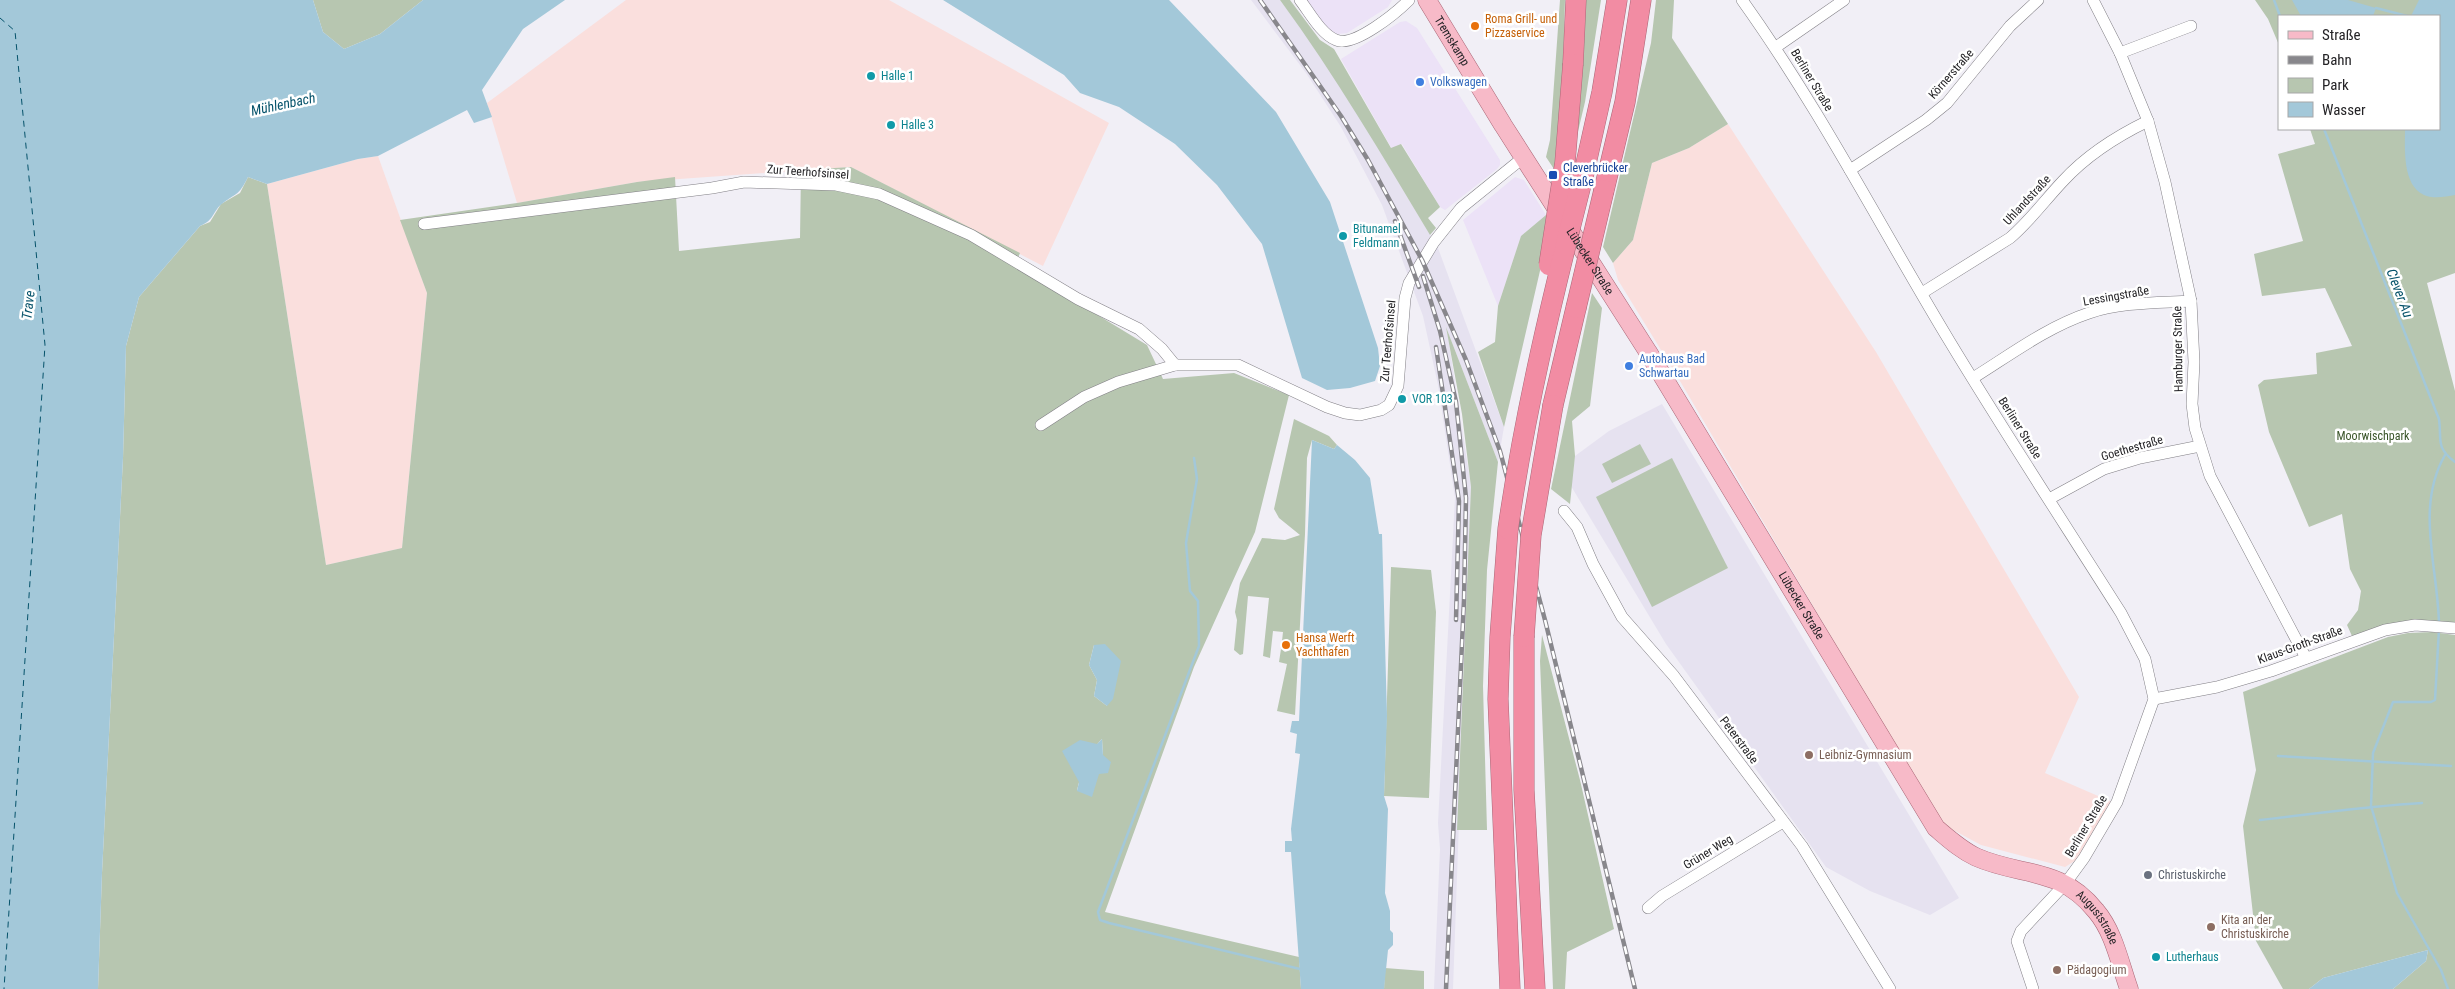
<svg xmlns="http://www.w3.org/2000/svg" width="2455" height="989" font-family="'Roboto Condensed',sans-serif">
<style>
.commercial{fill:#ece2f7}
.industrial{fill:#fadfdd}
.built{fill:#e6e2f0}
.green{fill:#b7c6b0;fill-rule:evenodd}
.water{fill:#a3c8d9}
.lines{fill:none;stroke-linecap:round;stroke-linejoin:round}
.stream{stroke:#a3c8d9;stroke-width:2.5}
.ferry{stroke:#05526a;stroke-width:1;stroke-dasharray:6 5;stroke-linecap:butt}
.minor-casing{stroke:#817f85;stroke-width:12}
.primary-casing{stroke:#aa6777;stroke-width:19}
.motorway-casing{stroke:#aa6777;stroke-width:21}
.minor{stroke:#fff;stroke-width:11}
.primary{stroke:#f7bac8;stroke-width:18}
.motorway{stroke:#f28ca3;stroke-width:20}
.rail-casing{stroke:#88878c;stroke-width:4.5}
.rail{stroke:#fff;stroke-width:2.5;stroke-dasharray:8;stroke-linecap:butt}
.motorway-bridge-casing{stroke:#aa6777;stroke-width:21;stroke-linecap:butt}
.motorway-bridge{stroke:#f28ca3;stroke-width:20}
.food-dot{fill:#e8710a;stroke:#fff;stroke-width:2}
.culture-dot{fill:#0f9aa8;stroke:#fff;stroke-width:2}
.shop-dot{fill:#3f7fe0;stroke:#fff;stroke-width:2}
.transit-dot{fill:#1a4fb4;stroke:#fff;stroke-width:2}
.education-dot{fill:#8d6e63;stroke:#fff;stroke-width:2}
.worship-dot{fill:#6b7280;stroke:#fff;stroke-width:2}
.labels{text-anchor:middle;stroke-width:5;stroke-linejoin:round;paint-order:stroke}
.food-label{font-size:12px;fill:#c56008;stroke:#fff;text-anchor:start}
.street-label{font-size:12px;fill:#242326;stroke:#fff}
.culture-label{font-size:12px;fill:#0d838f;stroke:#fff;text-anchor:start}
.shop-label{font-size:12px;fill:#366cbe;stroke:#fff;text-anchor:start}
.transit-label{font-size:12px;fill:#164399;stroke:#fff;text-anchor:start}
.park-label{font-size:12px;fill:#395428;stroke:#fff}
.education-label{font-size:12px;fill:#785e54;stroke:#fff;text-anchor:start}
.worship-label{font-size:12px;fill:#5b616d;stroke:#fff;text-anchor:start}
.water-label{font-size:14px;font-style:italic;fill:#05526a;stroke:#fff}
</style>
<rect width="100%" height="100%" fill="#f1eff6"/>
<g class="commercial">
<path d="M1304 0H1392L1388 7 1347 33 1338 34 1327 30Z"/>
<path d="M1406 21 1417 28 1500 160V165L1497 169 1445 210 1440 207 1402 144 1392 149 1341 59 1400 22Z"/>
<path d="M1515 177 1524 180 1546 215 1521 236 1498 306 1463 220Z"/>
</g>
<g class="industrial">
<path d="M626 0H889L1109 123 1043 266 851 167 637 182 517 203 487 103Z"/>
<path d="M1728 124 1876 352 2079 697 2045 773 2112 802 2078 859 2065 867 1981 845 1942 824 1677 376 1618 280 1613 263 1633 240 1652 163 1689 148Z"/>
<path d="M378 156 427 293 402 548 326 565 267 184 358 159Z"/>
</g>
<g class="built">
<path d="M1251 0H1280L1320 54 1357 112 1438 248 1504 427 1498 462 1447 330 1471 487 1453 989H1434L1440 849 1438 823 1455 498 1438 385 1423 316 1382 205 1341 127 1306 73Z"/>
<path d="M1662 404 1959 898 1930 915 1870 891 1826 867 1666 644 1571 486 1575 456 1609 431Z"/>
</g>
<g class="green">
<path d="M313 0H423L380 34 344 49 323 32Z"/>
<path d="M1280 0H1290L1320 40 1334 49 1391 148 1401 144 1440 207 1428 218 1436 228 1430 235C1382 155 1335 75 1280 0Z"/>
<path d="M1560 0H1565L1561 146 1558 175 1546 157 1550 140Z"/>
<path d="M1580 0H1601L1585 102 1575 144Z"/>
<path d="M1656 0H1674L1672 38 1728 124 1689 148 1652 163 1633 240 1613 263 1603 247 1651 43Z"/>
<path d="M2255 0H2455V273L2427 283 2455 391V624L2352 636 2347 625 2358 610 2361 591 2350 569 2342 514 2309 527 2269 432 2258 385 2264 380 2317 374 2316 353 2352 346 2325 288 2262 296 2254 254 2303 241 2278 154 2315 144 2310 129H2439V16H2279V45L2268 19Z"/>
<path d="M851 167 1020 253 1015 265 1147 345 1163 379 1234 373 1289 395 1255 532 1194 667 1105 912 1299 957 1301 989H98L102 873 123 458 126 346 139 297 200 226 210 222 221 204 240 193 248 177 267 184 326 565 402 548 427 293 400 220 517 203 637 182 675 177 679 251 800 238 801 170ZM1094 645 1107 706 1094 696 1097 680 1089 665ZM1102 739 1103 755 1077 791C1080 775 1090 750 1102 739Z"/>
<path d="M1546 215 1551 223 1504 427 1478 352 1495 342 1498 306 1521 236Z"/>
<path d="M1592 293 1602 308 1590 406 1572 421 1575 456 1570 504 1551 489Z"/>
<path d="M1446 327 1498 462 1487 570 1483 686 1487 830H1457L1471 487 1462 414Z"/>
<path d="M1294 419 1329 436 1337 445 1334 449 1312 440 1307 458 1305 534 1295 715 1277 711 1287 664 1279 662 1281 649 1285 652 1291 650 1292 643 1287 639 1282 641 1283 632 1273 631 1270 658 1263 656 1269 598 1248 596 1243 654 1240 655 1234 650 1237 620 1235 612 1240 583 1262 538 1285 540 1300 535 1279 518 1274 509Z"/>
<path d="M1640 444 1651 464 1612 483 1602 464Z"/>
<path d="M1672 458 1728 568 1652 607 1596 497Z"/>
<path d="M1391 567 1431 570 1436 612 1429 798 1384 796Z"/>
<path d="M2432 632 2455 635V989H2393L2426 961 2428 950 2323 978 2309 989H2283L2256 941 2243 826 2256 770 2243 692 2388 637 2408 633Z"/>
<path d="M1542 635 1580 780 1614 929 1567 952 1565 989H1553L1540 661Z"/>
<path d="M1385 968 1424 971V989H1384Z"/>
</g>
<g class="water">
<path d="M0 0H313L323 32 344 49 380 34 423 0H565L523 29 482 90 492 117 474 123 467 110 378 156 358 159 267 184 248 177C239 195 238 192 223 203 212 211 215 220 200 226L139 297 126 346 123 458 102 873 98 989H0Z"/>
<path d="M943 0H1169L1276 112 1330 202 1378 348 1380 366 1375 381 1350 388 1327 390 1302 378 1262 244 1217 185 1175 144 1119 107 1080 93 1064 75Z"/>
<path d="M2292 0H2348L2376 8 2373 16H2301Z"/>
<path d="M2419 0H2455V195C2446 197 2432 199 2424 195 2402 185 2405 148 2405 129H2439V16H2411Z"/>
<path d="M1312 440 1334 449 1337 445 1355 460 1370 478 1379 534H1382L1387 716 1384 796 1388 809 1385 893 1390 911V930L1393 933V945L1388 950 1384 989H1301L1291 852H1285V841H1292L1291 829 1300 754 1295 753 1297 734 1290 732 1292 721H1299Z"/>
<path d="M1105 644 1121 661 1113 699 1107 706 1094 696 1097 680 1089 665 1094 645Z"/>
<path d="M1102 739 1103 755 1111 762 1108 773 1099 774 1092 797 1077 791 1079 782 1062 751 1080 740 1097 744Z"/>
<path d="M2428 950 2426 961 2393 989H2309L2323 978Z"/>
</g>
<g class="lines">
<g class="stream">
<path d="M2274 0 2280 16"/>
<path d="M2376 8 2407 16"/>
<path d="M2324 129 2439 419C2442 440 2435 447 2455 462"/>
<path d="M1194 458 1197 479 1186 543 1190 591 1198 601 1199 646 1098 912 1100 920 1109 923 1300 969"/>
<path d="M2439 624C2438 567 2415 507 2445 455"/>
<path d="M2439 629 2435 700 2431 702H2393L2373 753 2371 806 2397 893 2441 970 2448 989"/>
<path d="M2278 756 2451 766"/>
<path d="M2260 820C2314 814 2368 806 2422 803"/>
</g>
<path class="ferry" d="M0 18 15 31 45 345 4 989"/>
<defs>
<g id="minor">
<path d="M1300 0C1310 13 1321 34 1336 40 1354 48 1397 12 1409 0"/>
<path d="M1742 0C1820 109 1881 228 1950 342 2005 433 2064 523 2121 613L2145 659 2154 699 2117 802 2084 858 2065 884 2021 931 2017 941 2033 989"/>
<path d="M2093 0 2120 53 2148 121 2165 182 2191 301 2194 362 2192 404 2195 428 2210 476 2306 658"/>
<path d="M1776 47 1844 0"/>
<path d="M2120 53 2191 26"/>
<path d="M1850 170 1926 120 1947 103 2010 26 2038 0"/>
<path d="M424 224 712 188 744 182 836 185 879 194 971 235 1078 299 1139 329 1162 349 1175 365"/>
<path d="M1922 293 2010 238C2030 221 2045 200 2063 181 2086 156 2117 136 2148 121"/>
<path d="M1973 378C2010 355 2047 327 2089 313 2121 302 2158 303 2191 301"/>
<path d="M1041 425 1084 397 1118 382 1175 365H1238L1327 407 1345 413 1360 415 1381 410 1389 405 1398 386 1405 298 1409 283 1434 242 1461 208 1524 157"/>
<path d="M2049 499 2104 469 2140 458 2200 446"/>
<path d="M1564 511 1577 527 1593 564 1622 617 1674 676 1802 846 1890 989"/>
<path d="M2154 699 2217 687 2271 671 2385 630 2415 625 2455 628"/>
<path d="M1648 908 1662 896 1783 822"/>
</g>
<g id="primary">
<path id="s1" d="M1427 0 1503 125 1648 352 1936 828C1949 839 1961 850 1976 857 2021 877 2060 866 2096 911 2114 932 2120 964 2129 989"/>
</g>
<g id="motorway">
<path d="M1573 64 1576 0"/>
<path d="M1583 177 1602 92 1617 0"/>
<path d="M1604 190 1625 102 1641 0"/>
<path d="M1553 405 1576 308"/>
<path d="M1508 529 1500 637 1498 699 1510 989"/>
<path d="M1524 637V790L1535 989"/>
</g>
</defs>
<use href="#minor" class="minor-casing"/>
<use href="#primary" class="primary-casing"/>
<use href="#motorway" class="motorway-casing"/>
<use href="#minor" class="minor"/>
<use href="#primary" class="primary"/>
<use href="#motorway" class="motorway"/>
<defs>
<g id="rail">
<path d="M1260 0 1341 116 1368 160 1422 260 1466 360 1500 451 1545 620 1635 989"/>
<path d="M1395 221 1419 287"/>
<path d="M1423 276 1440 331 1456 402 1466 498 1464 600 1446 989"/>
<path d="M1436 347 1459 501 1456 620"/>
</g>
</defs>
<use href="#rail" class="rail-casing"/>
<use href="#rail" class="rail"/>
<defs>
<g id="motorway-bridge">
<path d="M1549 265 1565 163 1573 64"/>
<path d="M1576 308 1604 190"/>
<path d="M1508 529C1525 410 1553 294 1583 177"/>
<path d="M1524 637 1531 535 1553 405"/>
</g>
</defs>
<use href="#motorway-bridge" class="motorway-bridge-casing"/>
<use href="#motorway-bridge" class="motorway-bridge"/>
</g>
<g class="food-dot">
<circle cx="1475" cy="26" r="5"/>
<circle cx="1286" cy="645" r="5"/>
</g>
<g class="culture-dot">
<circle cx="871" cy="76" r="5"/>
<circle cx="891" cy="125" r="5"/>
<circle cx="1343" cy="236" r="5"/>
<circle cx="1402" cy="399" r="5"/>
<circle cx="2156" cy="957" r="5"/>
</g>
<g class="shop-dot">
<circle cx="1420" cy="82" r="5"/>
<circle cx="1629" cy="366" r="5"/>
</g>
<rect class="transit-dot" x="1548" y="170" width="10" height="10" rx="2.5"/>
<g class="education-dot">
<circle cx="1809" cy="755" r="5"/>
<circle cx="2211" cy="927" r="5"/>
<circle cx="2057" cy="970" r="5"/>
</g>
<circle class="worship-dot" cx="2148" cy="875" r="5"/>
<g class="labels">
<g class="food-label">
<text x="1485" y="23">Roma Grill- und<tspan x="1485" dy="14">Pizzaservice</tspan></text>
<text x="1296" y="642">Hansa Werft<tspan x="1296" dy="14">Yachthafen</tspan></text>
</g>
<g class="street-label">
<text dy="4" stroke="none"><textPath href="#s1" startOffset="48">Tremskamp</textPath></text>
<text transform="translate(1951 74) rotate(-49)" y="4">Körnerstraße</text>
<text transform="translate(1812 80) rotate(59)" y="4">Berliner Straße</text>
<text transform="translate(808 172) rotate(4)" y="4">Zur Teerhofsinsel</text>
<text transform="translate(2027 200) rotate(-47)" y="4">Uhlandstraße</text>
<text dy="4" stroke="none"><textPath href="#s1" startOffset="308">Lübecker Straße</textPath></text>
<text transform="translate(2116 296) rotate(-10)" y="4">Lessingstraße</text>
<text transform="translate(1388 341) rotate(-85)" y="4">Zur Teerhofsinsel</text>
<text transform="translate(2178 349) rotate(-91)" y="4">Hamburger Straße</text>
<text transform="translate(2020 428) rotate(58)" y="4">Berliner Straße</text>
<text transform="translate(2132 448) rotate(-16)" y="4">Goethestraße</text>
<text dy="4" stroke="none"><textPath href="#s1" startOffset="712">Lübecker Straße</textPath></text>
<text transform="translate(2300 645) rotate(-20)" y="4">Klaus-Groth-Straße</text>
<text transform="translate(1739 740) rotate(53)" y="4">Peterstraße</text>
<text transform="translate(2086 826) rotate(-59)" y="4">Berliner Straße</text>
<text transform="translate(1708 852) rotate(-31)" y="4">Grüner Weg</text>
<text dy="4" stroke="none"><textPath href="#s1" startOffset="1162">Auguststraße</textPath></text>
</g>
<g class="culture-label">
<text x="881" y="80">Halle 1</text>
<text x="901" y="129">Halle 3</text>
<text x="1353" y="233">Bitunamel<tspan x="1353" dy="14">Feldmann</tspan></text>
<text x="1412" y="403">VOR 103</text>
<text x="2166" y="961">Lutherhaus</text>
</g>
<g class="shop-label">
<text x="1430" y="86">Volkswagen</text>
<text x="1639" y="363">Autohaus Bad<tspan x="1639" dy="14">Schwartau</tspan></text>
</g>
<g class="transit-label">
<text x="1563" y="172">Cleverbrücker<tspan x="1563" dy="14">Straße</tspan></text>
</g>
<g class="park-label">
<text x="2373" y="440">Moorwischpark</text>
</g>
<g class="education-label">
<text x="1819" y="759">Leibniz-Gymnasium</text>
<text x="2221" y="924">Kita an der<tspan x="2221" dy="14">Christuskirche</tspan></text>
<text x="2067" y="974">Pädagogium</text>
</g>
<g class="worship-label">
<text x="2158" y="879">Christuskirche</text>
</g>
<g class="water-label">
<text transform="translate(283 104) rotate(-12)" y="5">Mühlenbach</text>
<text transform="translate(2400 293) rotate(69)" y="5">Clever Au</text>
<text transform="translate(28 305) rotate(-83)" y="5">Trave</text>
</g>
</g>
<rect x="2278" y="15" width="162" height="115" fill="#ffffff" stroke="#a7a7a8"/>
<rect x="2288" y="31" width="25" height="8" fill="#f7bac8" stroke="#a7a7a8"/>
<text x="2322" y="40" font-size="15" fill="#242326">Straße</text>
<rect x="2288" y="56" width="25" height="8" fill="#88878c" stroke="#a7a7a8"/>
<text x="2322" y="65" font-size="15" fill="#242326">Bahn</text>
<rect x="2288" y="78" width="25" height="15" fill="#b7c6b0" stroke="#a7a7a8"/>
<text x="2322" y="90" font-size="15" fill="#242326">Park</text>
<rect x="2288" y="102" width="25" height="15" fill="#a3c8d9" stroke="#a7a7a8"/>
<text x="2322" y="115" font-size="15" fill="#242326">Wasser</text>
</svg>
